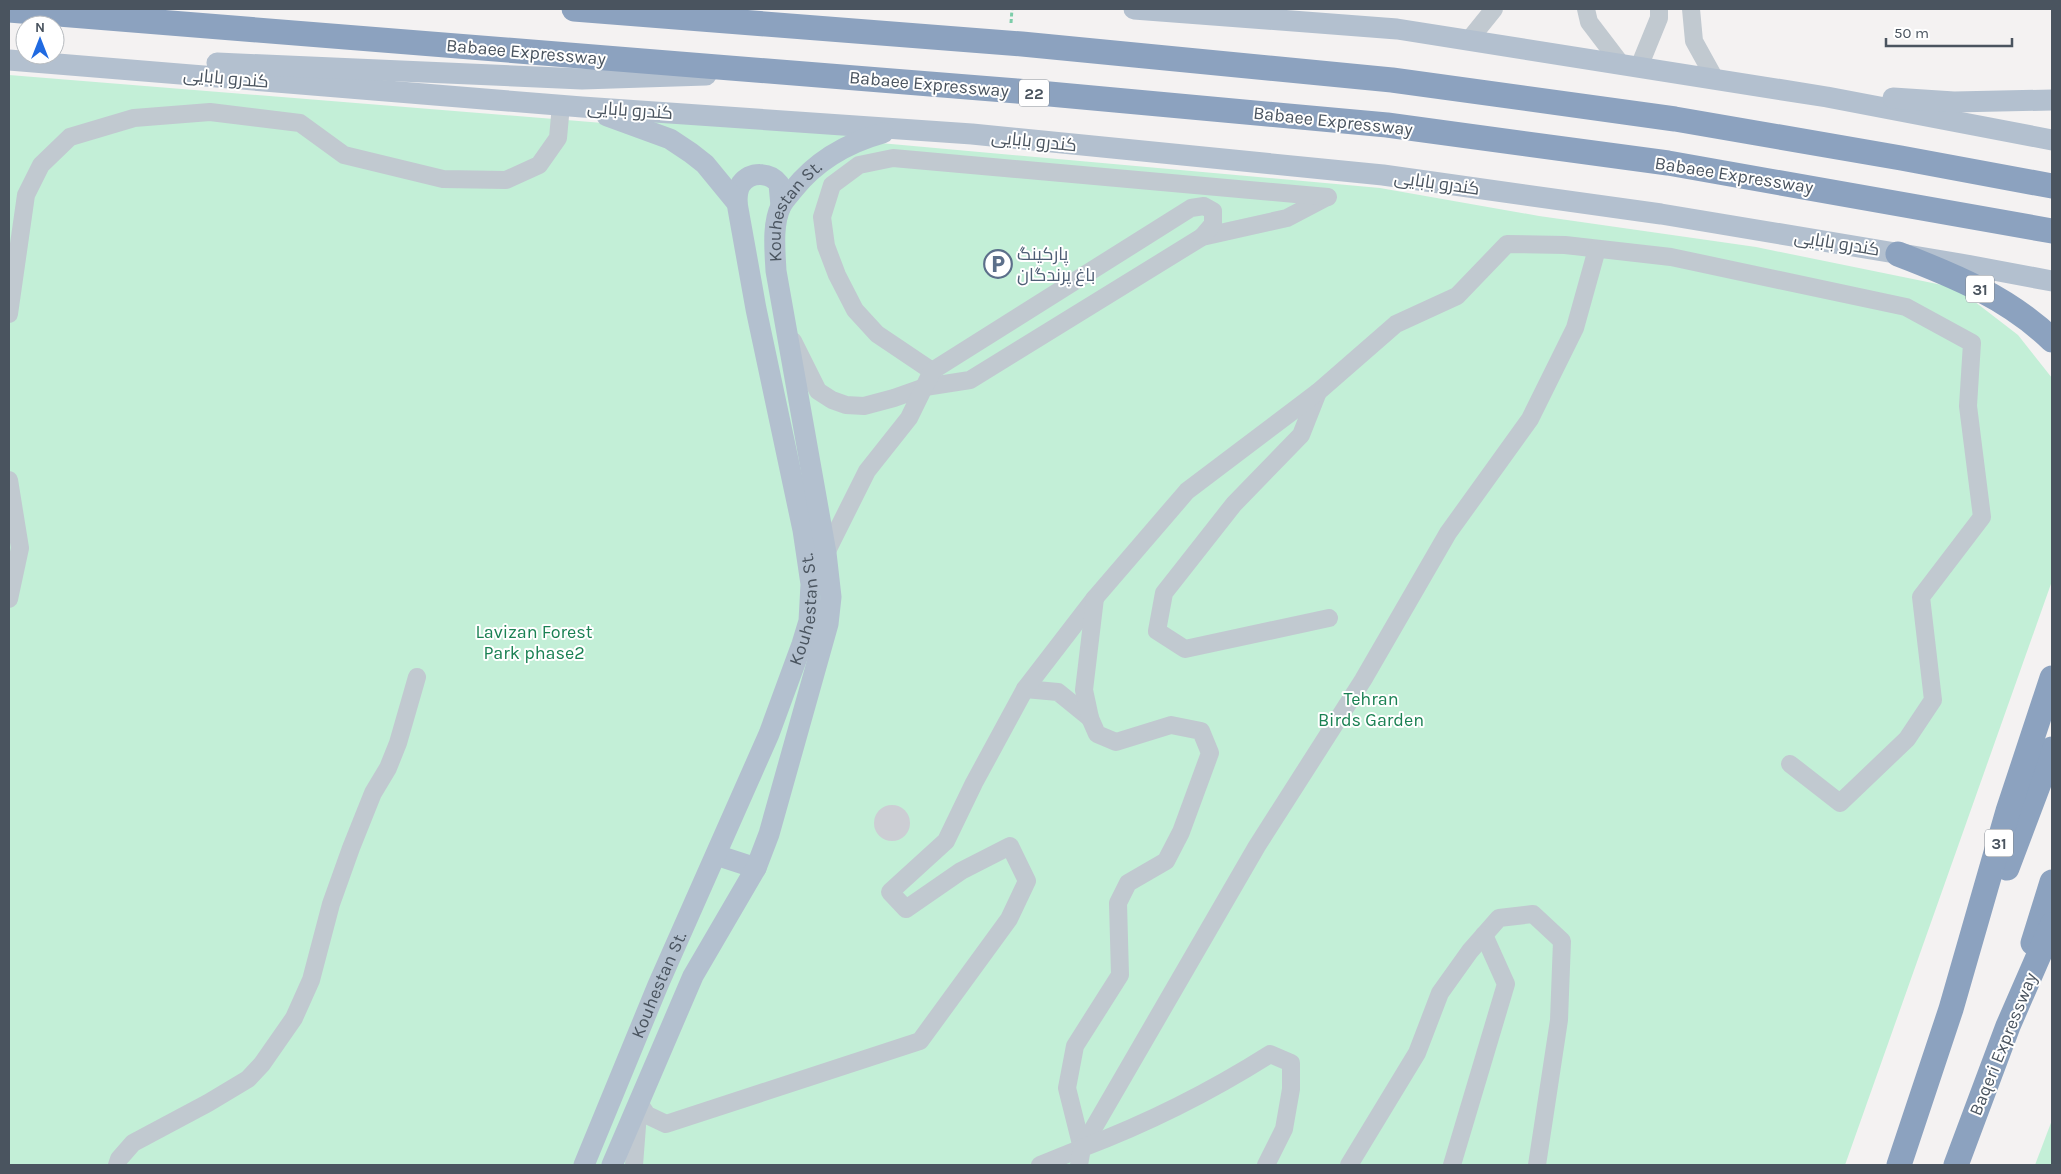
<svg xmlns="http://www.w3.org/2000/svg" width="2061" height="1174" font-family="Karla,Cairo,sans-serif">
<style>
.green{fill:#c3efd7}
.building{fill:#ccced4}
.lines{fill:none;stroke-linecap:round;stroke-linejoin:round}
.path{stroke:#7ccda9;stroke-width:3;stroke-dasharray:4 2.5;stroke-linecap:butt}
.minor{stroke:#c1c9d0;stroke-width:18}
.major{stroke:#b3c0cf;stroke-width:21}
.highway{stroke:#8ca2bf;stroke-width:25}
.labels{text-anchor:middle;stroke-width:4;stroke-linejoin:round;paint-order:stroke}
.shield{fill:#fff;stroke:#80878f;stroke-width:1}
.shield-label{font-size:16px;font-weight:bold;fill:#4a545f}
.street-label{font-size:18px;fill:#4a545f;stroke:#fff}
.service-label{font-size:18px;fill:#4e5e75;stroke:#fff;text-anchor:start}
.park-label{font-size:18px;fill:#1a8153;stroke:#fff}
</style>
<rect width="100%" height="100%" fill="#f4f2f2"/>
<g class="green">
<path d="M9 75 603 123 620 116 858 136 847 140 1380 188 1539 216 1756 247 1957 288 2018 335 2052 378V581L1845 1165H9Z"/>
<path d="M2052 1120V1165H2035Z"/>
</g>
<circle class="building" cx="892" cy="823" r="18"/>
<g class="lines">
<path class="path" d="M1011 23 1012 9"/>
<g class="minor">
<path d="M1586 9 1589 22 1621 64"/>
<path d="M1691 9 1694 41 1715 79"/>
<path d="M1469 40 1494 9"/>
<path d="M1639 67 1659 18V9"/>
<path d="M9 314 26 195 41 165 70 137 134 118 210 112 300 123 344 155 443 179 506 180 539 165 558 138 561 105"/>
<path d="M793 341 818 391 832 400 846 405 864 406 894 398 925 387 970 380 1202 237 1287 218 1327 197"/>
<path d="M932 371 877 334 855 310 837 275 826 246 822 217 832 185 859 165 893 158 1328 197"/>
<path d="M1318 392 1301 435 1234 504 1164 593 1157 631 1185 649 1329 618"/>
<path d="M9 480 20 548 9 599"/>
<path d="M826 553 867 471 909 418 932 371 1191 208 1204 206 1213 211V224L1202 237"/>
<path d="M1025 689 1058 692 1090 718"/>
<path d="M639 1103 647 1115 666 1124 920 1041 1009 919 1027 881 1010 846 961 871 906 909 890 892 946 841 974 783 1025 689 1095 598 1187 491 1318 392 1396 324 1457 296 1507 244 1565 245 1671 257 1906 307 1972 343 1968 406 1982 517 1921 597 1933 700 1907 739 1840 803 1790 764"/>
<path d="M1082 1148 1067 1088 1075 1046 1120 975 1118 903 1128 883 1166 861 1181 832 1210 753 1201 731 1171 725 1116 742 1097 734 1090 718 1084 690 1095 598"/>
<path d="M117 1165 119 1159 133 1143 208 1103 248 1079 262 1064 294 1018 311 980 331 904 351 848 373 793 388 768 398 743 417 677"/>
<path d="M634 1165 638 1113"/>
<path d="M1040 1165 1082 1148 1257 846 1363 680 1448 533 1530 419 1575 328 1597 249"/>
<path d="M1079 1165 1082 1148C1148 1123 1210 1092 1270 1054L1291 1063V1089L1284 1129 1266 1165"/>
<path d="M1349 1165 1417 1053 1440 993 1470 951 1499 918 1533 914 1562 941 1559 1020 1537 1165"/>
<path d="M1452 1165 1506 984 1484 935"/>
</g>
<g class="major">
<path d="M1134 9 1397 29 1827 97 2052 140"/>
<path d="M9 60 582 107 972 134 1383 175 1661 214 1961 264 2052 281"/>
<path d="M217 63 582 79 706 75"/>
<path d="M1893 98 1954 102 2052 100"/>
<path d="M737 203C737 196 737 190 741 184 751 171 770 172 779 184L781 206"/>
<path d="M716 855 756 868"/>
<path id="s1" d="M584 1165 658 985 769 734 802 644 809 621 811 584 803 530 756 309 737 203 705 164 691 153 670 139 607 116"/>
<path id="s2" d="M612 1165 693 976 756 868 769 834 828 624 831 597 826 553 776 271C775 251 772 224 781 206 784 200 789 195 793 190 816 161 847 143 883 133"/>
</g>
<g class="highway">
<path d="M574 9 1022 44 1392 80 1675 119 1901 158 2052 186"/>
<path d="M9 10 1017 91 1387 125 1668 163 2052 231"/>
<path d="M1898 254C1953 275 2009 298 2052 340"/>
<path d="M2007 868 2052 749"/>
<path d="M2033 943 2052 882"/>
<path d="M1899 1165 1951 1009 2008 811 2052 678"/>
<path d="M1956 1165 2008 1026 2052 925"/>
</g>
</g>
<defs>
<symbol id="parking-ring" viewBox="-11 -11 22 22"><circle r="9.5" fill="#fff" stroke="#5c6f8a" stroke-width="1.5"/><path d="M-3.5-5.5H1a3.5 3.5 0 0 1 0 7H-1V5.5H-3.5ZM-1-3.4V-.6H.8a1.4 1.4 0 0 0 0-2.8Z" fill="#5c6f8a"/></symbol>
</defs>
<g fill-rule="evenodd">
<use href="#parking-ring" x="982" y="248" width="32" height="32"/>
</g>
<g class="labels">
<g class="shield">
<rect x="1019" y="79.5" width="30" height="27" rx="4"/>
<rect x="1966" y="275.5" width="28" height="27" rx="4"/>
<rect x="1985" y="829.5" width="28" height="27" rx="4"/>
</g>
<g class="shield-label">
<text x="1034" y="99">22</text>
<text x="1980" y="295">31</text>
<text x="1999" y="849">31</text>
</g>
<g class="street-label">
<text transform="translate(526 52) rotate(5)" y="6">Babaee Expressway</text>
<text transform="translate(226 78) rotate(5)" y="6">کندرو بابایی</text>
<text transform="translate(929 84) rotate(5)" y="6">Babaee Expressway</text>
<text transform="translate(630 110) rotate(4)" y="6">کندرو بابایی</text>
<text transform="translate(1333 121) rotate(6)" y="6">Babaee Expressway</text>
<text transform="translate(1034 141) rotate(6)" y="6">کندرو بابایی</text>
<text transform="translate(1734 175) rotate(9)" y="6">Babaee Expressway</text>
<text transform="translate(1437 183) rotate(8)" y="6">کندرو بابایی</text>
<text dy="6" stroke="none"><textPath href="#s2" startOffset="1009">Kouhestan St.</textPath></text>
<text transform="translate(1837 243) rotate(9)" y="6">کندرو بابایی</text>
<text dy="6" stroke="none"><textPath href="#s1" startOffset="600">Kouhestan St.</textPath></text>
<text dy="6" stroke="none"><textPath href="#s1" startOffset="195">Kouhestan St.</textPath></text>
<text transform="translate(2003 1044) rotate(-68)" y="6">Baqeri Expressway</text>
</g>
<g class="service-label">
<text x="1017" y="260">پارکینگ<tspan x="1017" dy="21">باغ پرندگان</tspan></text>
</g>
<g class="park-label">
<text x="534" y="638">Lavizan Forest<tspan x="534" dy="21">Park phase2</tspan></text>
<text x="1371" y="705">Tehran<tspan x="1371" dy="21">Birds Garden</tspan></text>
</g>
</g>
<rect width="2061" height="1174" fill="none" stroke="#4a545f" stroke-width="20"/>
<g transform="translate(40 40)"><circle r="24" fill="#ffffff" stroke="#b7bbbf"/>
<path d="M0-4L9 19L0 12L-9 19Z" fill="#206ae1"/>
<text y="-8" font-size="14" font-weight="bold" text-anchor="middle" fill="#4a545f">N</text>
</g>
<path d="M1886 38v8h126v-8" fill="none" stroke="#4a545f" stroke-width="2.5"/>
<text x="1894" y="38" font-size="15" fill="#4a545f" stroke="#ffffff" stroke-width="4" paint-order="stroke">50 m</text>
</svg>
